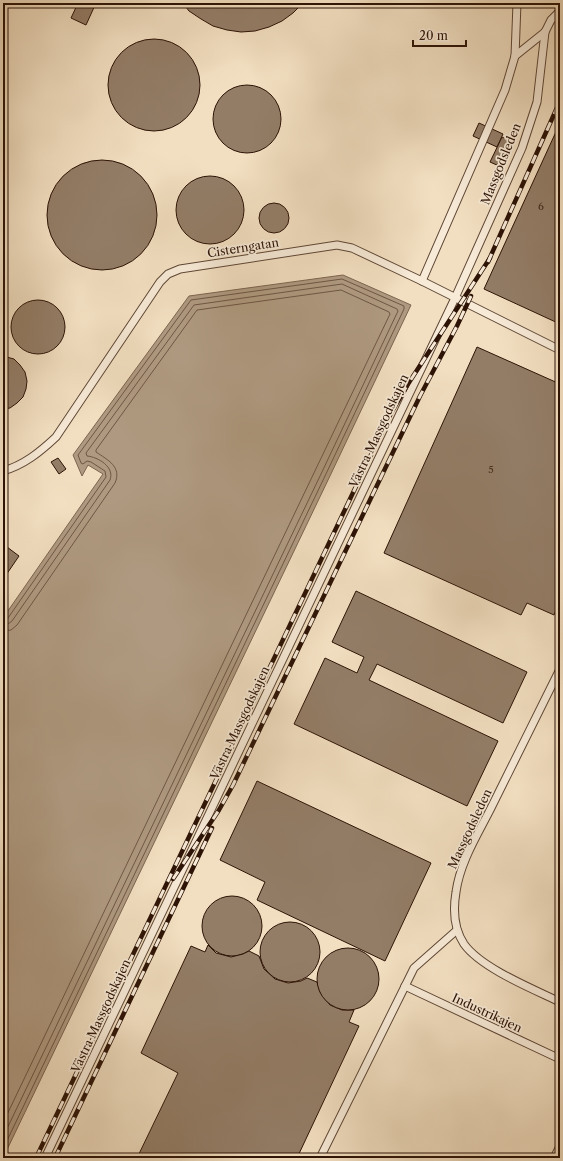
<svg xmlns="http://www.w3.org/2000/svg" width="563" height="1161" font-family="'Libre Caslon Text',serif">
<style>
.water{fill:#af9a81;stroke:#7b6450}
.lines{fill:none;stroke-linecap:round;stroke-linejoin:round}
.shore{stroke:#6e5644;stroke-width:1}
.building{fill:#937d67;stroke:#2d1306}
.lane-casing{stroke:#5e4635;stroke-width:9}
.lane{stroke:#f7ead7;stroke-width:7}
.rail-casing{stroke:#2d1306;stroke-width:4.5}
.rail{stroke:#f7ead7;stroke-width:3;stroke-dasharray:9;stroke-linecap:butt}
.labels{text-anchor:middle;stroke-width:3.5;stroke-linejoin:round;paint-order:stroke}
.number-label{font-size:10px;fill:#462e1e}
.street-label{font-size:12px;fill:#2d1306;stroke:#f7ead7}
</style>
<rect width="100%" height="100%" fill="#f2dfc1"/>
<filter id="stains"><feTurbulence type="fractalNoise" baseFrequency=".005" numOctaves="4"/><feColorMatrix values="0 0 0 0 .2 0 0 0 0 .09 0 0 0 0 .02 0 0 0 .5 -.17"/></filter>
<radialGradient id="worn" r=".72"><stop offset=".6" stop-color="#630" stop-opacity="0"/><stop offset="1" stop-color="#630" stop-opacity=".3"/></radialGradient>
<path class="water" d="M343 275 411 305 329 478 3 1158V618L103 474 88 465 82 476 73 455 189 296Z"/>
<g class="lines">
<g class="shore">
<path d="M3 620 8 618 106 477 105 471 91 462 87 461 83 464 81 463 78 455 191 300 342 279 404 306V309L325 476 3 1149"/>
<path d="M3 625 8 624 12 621 110 480C115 467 98 457 87 456L86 453 194 305 342 284 397 309 398 311 321 474 3 1137"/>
<path d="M3 631 11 630 17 625 115 483C122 467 108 460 96 452V450L197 310 341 290 389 312 390 314 3 1123"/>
</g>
</g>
<g class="building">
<path d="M78 3H96L86 25 71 18Z"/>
<path d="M183 3H303L293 13 282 21 269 27 255 31 241 32 227 30 213 26 201 19 189 11Z"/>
<circle cx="154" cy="85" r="46"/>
<circle cx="247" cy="119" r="34"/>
<path d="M479 123 503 134 497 147 473 136Z"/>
<path d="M560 123V324L484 289Z"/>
<path d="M502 137 510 141 499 166 490 162Z"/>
<circle cx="102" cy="215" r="55"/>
<circle cx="210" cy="210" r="34"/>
<circle cx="274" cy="218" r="15"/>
<circle cx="38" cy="327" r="27"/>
<path d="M477 347 560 384V600L554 615 527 603 521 615 384 553Z"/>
<path d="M3 356 14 359 20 365 25 372 27 381 26 389 23 397 17 403 10 408 3 409Z"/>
<path d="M58 458 66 469 59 474 51 462Z"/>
<path d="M3 544 19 556 4 578 3 577Z"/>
<path d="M356 591 527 672 503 723 377 664 369 680 498 741 467 806 294 724 325 658 357 673 364 657 332 642Z"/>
<path d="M257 781 431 863 385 961 257 900 265 882 220 860Z"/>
<circle cx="232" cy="926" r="30"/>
<circle cx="290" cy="952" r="30"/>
<path d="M208 945 216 953 231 957 243 954 249 951 259 956 264 969 275 979 288 983 301 981 307 978 317 982 320 992 330 1005 342 1010H354L349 1022 359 1026 297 1158H137L178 1073 141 1053 191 946 205 952Z"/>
<circle cx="348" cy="979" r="31"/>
</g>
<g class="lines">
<defs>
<g id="lane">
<path d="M515 56 545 32 551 20 560 11"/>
<path d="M422 281 505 90 515 56 517 3"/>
<path d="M3 471C24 465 40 452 56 437L160 282 168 274 180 269 337 245 352 248 422 281 560 350"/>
<path d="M560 669C537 715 514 761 491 808 478 834 460 862 456 892 453 910 454 929 464 944 481 968 533 989 560 1002"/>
<path d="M405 986 560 1059"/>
<path d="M45 1158 455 298 522 148 537 102 545 32"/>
<path d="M320 1158 414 968 457 930"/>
<path d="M554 1158 560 1146"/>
</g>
</defs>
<use href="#lane" class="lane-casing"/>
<use href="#lane" class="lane"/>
<defs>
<g id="rail">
<path d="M488 262 560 101"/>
<path d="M173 879 219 810 233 785 420 396 457 326 471 296"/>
<path d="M36 1158 391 413 408 384 490 258"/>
<path d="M55 1158 212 828"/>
</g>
</defs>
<use href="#rail" class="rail-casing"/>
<use href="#rail" class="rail"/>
</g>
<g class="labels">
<g class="number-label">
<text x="541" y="210">6</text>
<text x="491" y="473">5</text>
</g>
<g class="street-label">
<text transform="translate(501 164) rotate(-68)" y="4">Massgodsleden</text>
<text transform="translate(243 248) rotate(-9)" y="4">Cisterngatan</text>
<text transform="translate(379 431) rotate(-65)" y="4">Västra Massgodskajen</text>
<text transform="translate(240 723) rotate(-65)" y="4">Västra Massgodskajen</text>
<text transform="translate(470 829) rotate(-65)" y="4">Massgodsleden</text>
<text transform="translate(487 1013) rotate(25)" y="4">Industrikajen</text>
<text transform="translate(101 1016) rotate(-65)" y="4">Västra Massgodskajen</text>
</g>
</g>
<rect width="563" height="1161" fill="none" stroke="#f2dfc1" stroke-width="16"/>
<rect x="4" y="4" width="555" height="1153" fill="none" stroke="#2d1306" stroke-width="2"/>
<rect x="8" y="8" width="547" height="1145" fill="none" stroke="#2d1306"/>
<path d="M413 40v6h53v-6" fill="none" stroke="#2d1306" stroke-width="2"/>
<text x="419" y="40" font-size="12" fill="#2d1306" stroke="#f7ead7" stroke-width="3" paint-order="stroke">20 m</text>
<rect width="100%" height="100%" filter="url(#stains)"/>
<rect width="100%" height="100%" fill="url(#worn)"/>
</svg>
